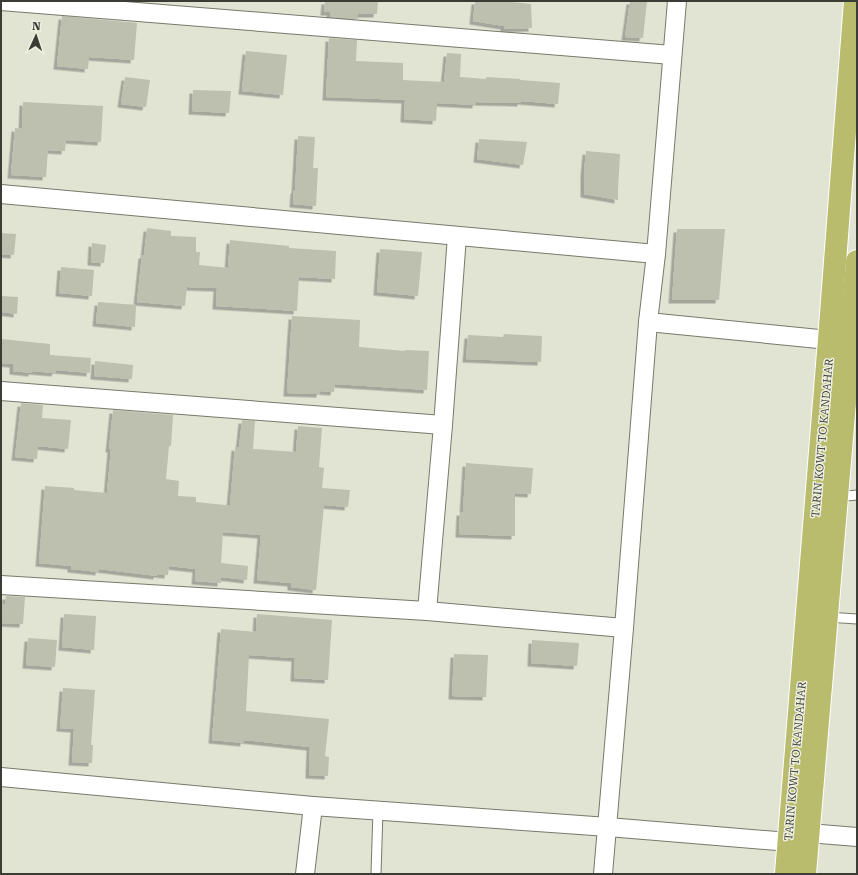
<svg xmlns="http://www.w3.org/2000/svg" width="858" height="875" font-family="'Roboto Serif',serif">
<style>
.building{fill:#bdbfaf;filter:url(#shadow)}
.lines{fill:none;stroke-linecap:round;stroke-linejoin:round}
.service-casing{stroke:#78796a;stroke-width:11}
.minor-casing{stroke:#78796a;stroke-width:20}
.primary-casing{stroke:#fff;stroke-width:24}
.service{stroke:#fff;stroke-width:9}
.minor{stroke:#fff;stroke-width:18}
.primary{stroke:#b9bc6d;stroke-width:22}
.labels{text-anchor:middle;stroke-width:3;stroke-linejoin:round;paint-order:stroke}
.street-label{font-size:11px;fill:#3b3c35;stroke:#eff0e0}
</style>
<defs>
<filter id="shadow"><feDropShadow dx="-3.5" dy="3.5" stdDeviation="0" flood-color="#0004"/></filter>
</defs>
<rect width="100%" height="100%" fill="#e1e3d3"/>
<g class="building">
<path d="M325 1H378L377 14H358V19L330 17V12H324Z"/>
<path d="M475 1H500L531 4 532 28 504 29V26L473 21Z"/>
<path d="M630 1H647L643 38 625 37Z"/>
<path d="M62 16 137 23 134 60 89 57 88 69 57 66Z"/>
<path d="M329 38 357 40 356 61 403 63V80L444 82 447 53 461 54 460 77 486 79V77L520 79V80L560 83 558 104 521 101V103L476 102V105L437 103 436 121 404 119 405 100 326 97Z"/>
<path d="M246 51 287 55 283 95 242 91Z"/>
<path d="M125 77 150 80 146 107 121 104Z"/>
<path d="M193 90 231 91 229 113 192 111Z"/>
<path d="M23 102 103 106 101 142 66 140 65 151 48 150 46 177 11 175 15 128 22 129Z"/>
<path d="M298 136 315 137 313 168H318L316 206 293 204 294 190H295Z"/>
<path d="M479 139 527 142 523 165 477 159Z"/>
<path d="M586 151 620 154 618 189V200L584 194V173Z"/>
<path d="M147 228 171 231V236L196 237V252H200L199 265 228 268 230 240 289 246V248L336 251 335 279 299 277 297 311 216 306 217 288 187 287 185 306 137 302 142 255H144Z"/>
<path d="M677 229H725L719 300H672Z"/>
<path d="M1 233 16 234 14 255 1 254Z"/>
<path d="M92 243 106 245 104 263 91 262Z"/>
<path d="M380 249 422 252 418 296 377 292Z"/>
<path d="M61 267 94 270 92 296 59 293Z"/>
<path d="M1 296 18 297 17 314 1 312Z"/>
<path d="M98 302 136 305 135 327 96 323Z"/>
<path d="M292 316 360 320 359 347 405 351V350L429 351 427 390 335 384 334 392 320 391V394L287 393Z"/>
<path d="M504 334 542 336 541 362 466 359 468 335 503 337Z"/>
<path d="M1 339 50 344V355L91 358 90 373 56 370 55 373 32 371V373L13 371V364L1 363Z"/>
<path d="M95 361 133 365 132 379 94 376Z"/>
<path d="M21 403 43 405 42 418 71 420 68 449 38 446 37 459 15 457Z"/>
<path d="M113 410 173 415 171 446H169L166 479 179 481 178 496 196 497V502L225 505H230L235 447 239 448 242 420 255 421 253 449 296 452 298 426 322 428 319 467 324 468 322 488 350 490 348 507 324 505 316 590 291 587V583L257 580 261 535 223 532 221 563 248 566 247 580 221 577V583L195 581 196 569 169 566 168 575 157 574V576L99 569V572L71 569V566L39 563 45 486 74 488V490L107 493 111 449H109Z"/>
<path d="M466 463 533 468 531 494 515 493V536L459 534 460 512H463Z"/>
<path d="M6 596 25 597 23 624 1 623V604L5 605Z"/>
<path d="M64 614 96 616 94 650 62 647Z"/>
<path d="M257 614 332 620 328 680 294 678 295 658 249 655 246 711 329 719 325 756 329 757 328 776 309 775 310 747 244 740V743L212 740 221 629 256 632Z"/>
<path d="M28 638 57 640 55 667 26 665Z"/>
<path d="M532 640 579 643 577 666 531 663Z"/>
<path d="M454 654 488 655 486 697 452 696Z"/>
<path d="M63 688 95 690 91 745H93L92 763 72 762 74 729 60 728Z"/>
</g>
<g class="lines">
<defs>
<g id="service">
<path d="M837 497 857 495"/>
<path d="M827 617 857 619"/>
<path d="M376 874 378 810"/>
</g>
<g id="minor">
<path d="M1 1 672 55"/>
<path d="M1 194 656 254"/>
<path d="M648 322 829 340H842"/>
<path d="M1 391 443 425"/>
<path d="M1 585 427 611 624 628"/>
<path d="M427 611 443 425 457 236"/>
<path d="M1 777 313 806 608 827 789 842"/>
<path d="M808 833 857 837"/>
<path d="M305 874 313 806"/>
<path d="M603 874 624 628 648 322 656 254 677 1"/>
</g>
<g id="primary">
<path d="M786 874 829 340 855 1"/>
<path d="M805 874 857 261"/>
</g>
</defs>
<use href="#service" class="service-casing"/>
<use href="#minor" class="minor-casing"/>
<use href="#primary" class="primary-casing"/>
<use href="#service" class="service"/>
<use href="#minor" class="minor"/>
<use href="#primary" class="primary"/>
</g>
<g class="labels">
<g class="street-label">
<text transform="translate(822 438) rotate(-85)" y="4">TARIN KOWT TO KANDAHAR</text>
<text transform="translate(795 761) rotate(-85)" y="4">TARIN KOWT TO KANDAHAR</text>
</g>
</g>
<rect width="858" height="875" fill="none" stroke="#3b3c35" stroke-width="4"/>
<g transform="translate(36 36) rotate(3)" stroke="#eff0e0" stroke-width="3" paint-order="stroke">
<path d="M0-3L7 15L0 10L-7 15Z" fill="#3b3c35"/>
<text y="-6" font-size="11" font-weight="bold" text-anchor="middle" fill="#3b3c35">N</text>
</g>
</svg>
